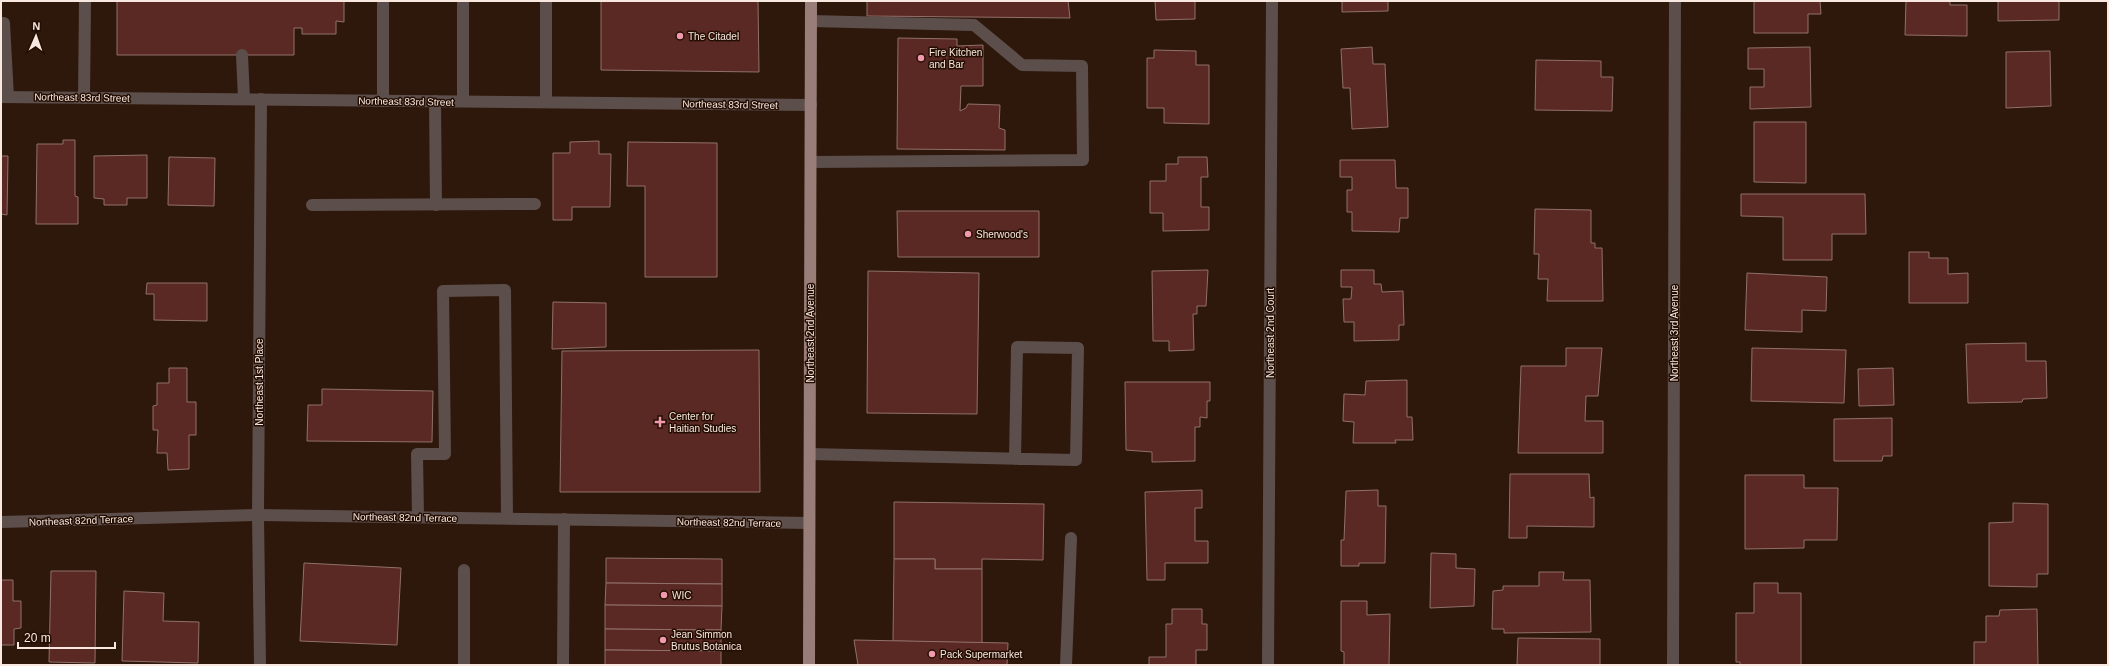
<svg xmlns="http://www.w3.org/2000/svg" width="2109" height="666" font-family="Arial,sans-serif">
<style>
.building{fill:#5a2923;stroke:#91706b}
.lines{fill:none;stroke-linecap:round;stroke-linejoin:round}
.minor{stroke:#5c4e4b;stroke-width:12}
.major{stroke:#997d78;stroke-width:12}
.poi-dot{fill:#f29aad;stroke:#240e03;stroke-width:1.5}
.labels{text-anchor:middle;stroke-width:3;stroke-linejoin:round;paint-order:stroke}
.poi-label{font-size:10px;fill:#f8e8df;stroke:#240e03;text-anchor:start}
.street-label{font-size:10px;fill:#f8e8df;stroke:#240e03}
</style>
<rect width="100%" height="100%" fill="#2e170b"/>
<g class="building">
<path d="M117 1H344V22L336 21V34H302V28H294V55H117Z"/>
<path d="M601 1H758L759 72 601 70Z"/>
<path d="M867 1H1068L1070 18 867 16Z"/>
<path d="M1155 1H1195V19L1156 20Z"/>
<path d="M1342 1H1388V11L1342 12Z"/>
<path d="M1754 1H1820L1821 14H1808V33H1754Z"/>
<path d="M1906 1H1950V5H1967V36L1905 35Z"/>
<path d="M1998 1H2059V20L1998 21Z"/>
<path d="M898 38 957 39V46L983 45V86H961L960 111 966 108 968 104 1000 105 999 128 1005 130V150L897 149Z"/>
<path d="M1372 47 1373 64H1385L1388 127 1352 129 1350 88H1343L1341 49Z"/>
<path d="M1810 47 1811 107 1750 109V87H1764V69H1748V48Z"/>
<path d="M1154 50 1196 51V65H1209V124L1164 123V108H1147V58H1154Z"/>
<path d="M2050 51 2051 106 2006 108V52Z"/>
<path d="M1536 60 1601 61V77H1613L1612 111 1535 110Z"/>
<path d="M1754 122H1806V183L1754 182Z"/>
<path d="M63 140H75V196L78 197V224H36L37 144H63Z"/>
<path d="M599 141V154H611L610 207H572V220H553V153H570V142Z"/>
<path d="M628 142 717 143V277H645V186H627Z"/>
<path d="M147 155V198H127V205H104V199L94 198V156Z"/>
<path d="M1 156H8L7 215 1 214Z"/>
<path d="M169 157 215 158 214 206 168 205Z"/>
<path d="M1178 157H1207L1208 177H1201V207H1209V230L1163 231V213H1150V181H1166V164H1178Z"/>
<path d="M1340 160H1395L1396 188H1408V218H1400L1399 232 1352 231V212H1347V190H1352V177H1340Z"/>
<path d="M1741 194H1865L1866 234H1832V260H1783V217L1741 216Z"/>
<path d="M1535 209 1591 210V243H1595V248H1602L1603 301H1547L1548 279H1538L1539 254H1534Z"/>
<path d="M897 211H1039V257H898Z"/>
<path d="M1909 252H1929V258H1948V274L1968 273V303H1909Z"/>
<path d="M1208 270 1206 306H1197V314H1193L1194 350 1169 351V341H1153L1152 271Z"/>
<path d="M1341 270H1374V284H1381L1382 292 1403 291 1404 325H1399V340L1354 341V322H1344L1343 299H1351L1352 287H1341Z"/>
<path d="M868 271 979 273 977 414 867 413Z"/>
<path d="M1747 273 1827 277 1826 311 1802 310V332L1745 330Z"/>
<path d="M147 283H207V321L154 320V294H146Z"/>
<path d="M553 302 606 303V347L552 349Z"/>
<path d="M2026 343V361H2046L2047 398 2023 399 2022 402 1968 403 1966 344Z"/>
<path d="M1566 348H1602L1598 396H1586L1585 421H1603V453H1518L1521 366H1566Z"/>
<path d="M1752 348 1846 350 1844 403 1751 401Z"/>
<path d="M759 350 760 492H560L562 351Z"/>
<path d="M169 368H187V402H196V435H189V469L168 470 167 453H157L158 430H153V406L157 405V383H169Z"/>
<path d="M1893 368 1894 405 1859 406 1858 369Z"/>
<path d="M1407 380V417H1412L1413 440H1395L1396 443H1353L1354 422 1343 421 1344 394 1365 395 1366 381Z"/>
<path d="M1125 382H1210V401H1207V418L1200 417V427H1195V461L1152 462V452L1126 450Z"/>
<path d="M322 389 433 391 432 442 307 441 308 405H322Z"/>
<path d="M1892 418V456H1883L1882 461H1834V419Z"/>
<path d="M1510 474H1589L1590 498 1594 497V527L1527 526V538H1509Z"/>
<path d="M1745 475H1804V488H1838L1837 540H1804V548L1745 549Z"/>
<path d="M1202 490V508H1195V541H1208V563H1165V580H1147L1145 492Z"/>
<path d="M1378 490V506H1386L1385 563H1359V566H1341V540H1344L1346 491Z"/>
<path d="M894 502 1044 504 1043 560 982 559V569H935V559H894Z"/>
<path d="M2013 503 2048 504V574H2037V587L1989 586V523L2013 522Z"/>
<path d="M1431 553 1456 554V568L1475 569 1474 606 1430 608Z"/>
<path d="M606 558 722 559V584L606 583Z"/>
<path d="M894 559H935V569H982V643L893 641Z"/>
<path d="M304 563 401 568 397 645 300 641Z"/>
<path d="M51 571H96L95 663 49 662Z"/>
<path d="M1539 572H1564L1563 580H1590L1591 632 1504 633V629H1492L1493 591 1503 590V586H1539Z"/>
<path d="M1 580H13V601H21V628L14 629V645H1Z"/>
<path d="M606 583 722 584V606L605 605Z"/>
<path d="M1754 583H1778V593H1801V665H1740V662H1736V613H1754Z"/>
<path d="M124 591 164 593 163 621 199 622 198 663 122 661Z"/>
<path d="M1341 601H1367V615L1390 614 1389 665H1344V652L1341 651Z"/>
<path d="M605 605 722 606 721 630 605 629Z"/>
<path d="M1172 609H1202V624H1207V650H1196V665H1149V657H1166V624H1172Z"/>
<path d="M2037 609 2038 665H1974V642H1986V616H1999L2000 610Z"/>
<path d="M605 629 721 630V651L605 650Z"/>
<path d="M1518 638 1600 639V665H1517Z"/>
<path d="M854 640 1008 643 1007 665H858Z"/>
<path d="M605 650 721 651V665H605Z"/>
</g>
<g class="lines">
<g class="minor">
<path d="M383 1V101"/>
<path d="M1 23H4L8 97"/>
<path d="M242 55 244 99"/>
<path d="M1 97 811 105"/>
<path d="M84 98 85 1"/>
<path d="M435 101 436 205"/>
<path d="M463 101V1"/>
<path d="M546 102V1"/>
<path d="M811 162 1083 160 1082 66 1022 65 974 25 811 21"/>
<path d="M312 205 535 204"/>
<path d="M810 454 1076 460 1078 348 1017 347 1015 459"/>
<path d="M418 517 417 454H445L443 291 505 290 507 518"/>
<path d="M1 522 258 515 809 523"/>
<path d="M464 570V665"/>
<path d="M260 665 258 515 261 99"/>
<path d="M563 665 564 519"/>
<path d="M1066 665 1071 538"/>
<path d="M1268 665 1272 1"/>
<path d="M1673 665 1675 1"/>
</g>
<path class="major" d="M809 665 811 1"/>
</g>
<g class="poi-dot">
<circle cx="680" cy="36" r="4"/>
<circle cx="921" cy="58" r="4"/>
<circle cx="968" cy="234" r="4"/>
<path d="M658 416h4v4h4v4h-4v4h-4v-4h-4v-4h4z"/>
<circle cx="664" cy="595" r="4"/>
<circle cx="663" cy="640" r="4"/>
<circle cx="932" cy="654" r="4"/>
</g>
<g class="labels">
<g class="poi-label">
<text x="688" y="40">The Citadel</text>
<text x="929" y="56">Fire Kitchen<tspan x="929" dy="12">and Bar</tspan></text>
<text x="976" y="238">Sherwood's</text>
<text x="669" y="420">Center for<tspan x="669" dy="12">Haitian Studies</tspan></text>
<text x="672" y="599">WIC</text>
<text x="671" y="638">Jean Simmon<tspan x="671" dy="12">Brutus Botanica</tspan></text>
<text x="940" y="658">Pack Supermarket</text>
</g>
<g class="street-label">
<text transform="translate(82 97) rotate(1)" y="4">Northeast 83rd Street</text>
<text transform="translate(406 101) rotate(1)" y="4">Northeast 83rd Street</text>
<text transform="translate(730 104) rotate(1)" y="4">Northeast 83rd Street</text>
<text transform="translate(810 333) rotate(-90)" y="4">Northeast 2nd Avenue</text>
<text transform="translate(1270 333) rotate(-90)" y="4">Northeast 2nd Court</text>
<text transform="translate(1674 333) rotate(-90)" y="4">Northeast 3rd Avenue</text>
<text transform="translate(259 382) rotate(-90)" y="4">Northeast 1st Place</text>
<text transform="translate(405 517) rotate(1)" y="4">Northeast 82nd Terrace</text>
<text transform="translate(81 520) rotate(-2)" y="4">Northeast 82nd Terrace</text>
<text transform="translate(729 522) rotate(1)" y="4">Northeast 82nd Terrace</text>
</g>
</g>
<rect width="2109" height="666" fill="none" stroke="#f8e8df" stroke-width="4"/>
<g transform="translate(36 36) rotate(2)" stroke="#240e03" stroke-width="3" paint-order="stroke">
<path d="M0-3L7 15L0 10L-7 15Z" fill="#f8e8df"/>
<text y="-6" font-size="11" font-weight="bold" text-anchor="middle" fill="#f8e8df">N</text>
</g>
<path d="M18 642v6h97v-6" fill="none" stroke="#f8e8df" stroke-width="2"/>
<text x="24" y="642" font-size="12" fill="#f8e8df" stroke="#240e03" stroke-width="3" paint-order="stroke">20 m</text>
</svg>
